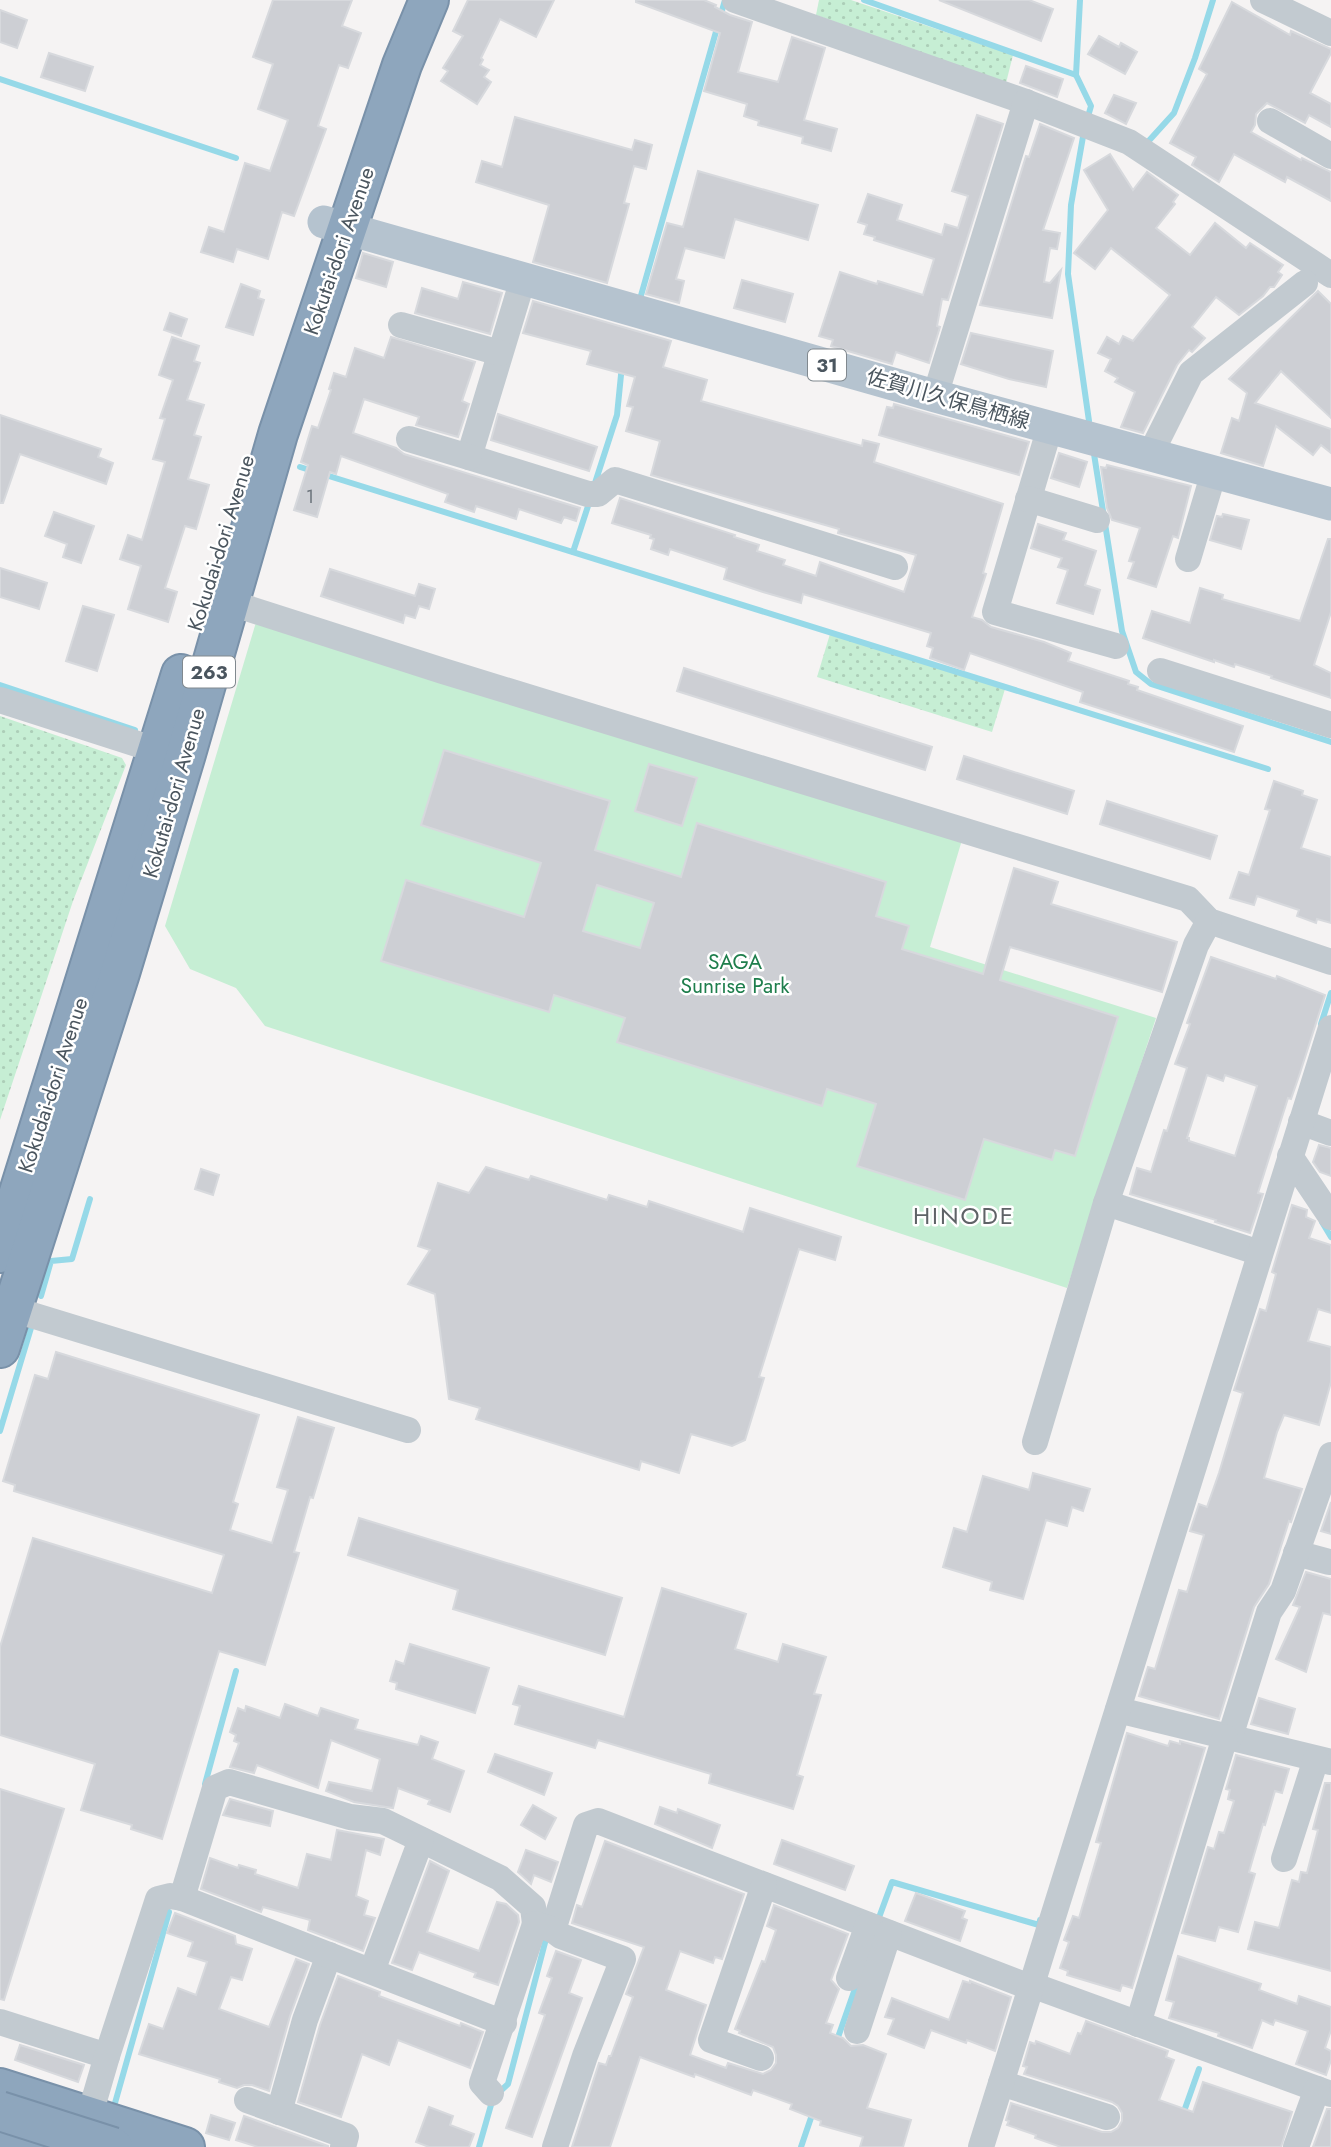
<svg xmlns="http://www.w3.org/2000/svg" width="1331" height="2147" font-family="Jost,'Noto Sans JP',sans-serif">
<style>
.green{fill:url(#green-dots)}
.pitch{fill:#c6eed4}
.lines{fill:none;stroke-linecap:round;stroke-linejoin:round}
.stream{stroke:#96d9e8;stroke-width:6}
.building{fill:#cdcfd4;stroke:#d7d9dd;stroke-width:2;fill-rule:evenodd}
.highway-casing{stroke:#7991a9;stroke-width:42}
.minor{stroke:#c2cad0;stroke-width:26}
.major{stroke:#b5c3cf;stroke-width:33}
.highway{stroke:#8ea6bd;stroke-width:38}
.highway-bridge-casing{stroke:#7991a9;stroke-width:42;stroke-linecap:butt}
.highway-bridge{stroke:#8ea6bd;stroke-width:38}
.labels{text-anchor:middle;stroke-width:5;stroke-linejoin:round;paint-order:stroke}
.number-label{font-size:18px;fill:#6c747c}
.shield{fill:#fff;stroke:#81898f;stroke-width:2}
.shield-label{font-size:19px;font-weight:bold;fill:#4b565f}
.street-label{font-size:21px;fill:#4b565f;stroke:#fff}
.park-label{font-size:21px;fill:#1e7e4c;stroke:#fff}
.quarter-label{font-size:24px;letter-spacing:2px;fill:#5f6367;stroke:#fff}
</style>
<defs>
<pattern id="green-dots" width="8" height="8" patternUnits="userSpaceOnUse" patternTransform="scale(1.75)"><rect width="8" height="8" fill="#c6eed4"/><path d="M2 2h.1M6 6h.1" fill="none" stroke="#acceb8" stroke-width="1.8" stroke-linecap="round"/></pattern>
</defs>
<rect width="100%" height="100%" fill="#f5f3f3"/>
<g class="green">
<path d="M819 0H851L1013 55 1006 83 816 15Z"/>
<path d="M830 634 1005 689 992 732 817 677Z"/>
<path d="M0 716 122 758 126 765 73 901 0 1120Z"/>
</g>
<path class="pitch" d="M257 619 962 840 930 947 1156 1018 1067 1288 265 1026 236 988 190 969 165 926Z"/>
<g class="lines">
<g class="stream">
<path d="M864 0 1076 75"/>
<path d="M1080 0 1076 75 1091 106 1087 120"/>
<path d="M0 79 236 158"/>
<path d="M1084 131 1071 205 1068 274 1089 421"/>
<path d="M1145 145 1174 113 1195 58 1213 0"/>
<path d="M640 299 725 0"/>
<path d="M1094 454 1122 631 1136 672 1151 684 1331 742"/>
<path d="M300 467 1268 769"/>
<path d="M595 483 617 415 622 365"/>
<path d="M573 552 590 500"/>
<path d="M0 685 135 730"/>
<path d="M1321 1024 1331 993"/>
<path d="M1322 1222 1331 1237"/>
<path d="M41 1296 51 1261 72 1259 90 1199"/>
<path d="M0 1431 31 1328"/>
<path d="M205 1784 236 1671"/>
<path d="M877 1923 892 1882 1039 1925 1040 1920"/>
<path d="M836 2043 857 1983"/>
<path d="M115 2103 169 1912"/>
<path d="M1182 2117 1199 2069"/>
<path d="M479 2147 493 2098 508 2084 547 1935"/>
<path d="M801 2147 814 2109"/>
</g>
</g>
<g class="building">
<path d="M273 0H352L342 26 361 33 348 68 339 65 318 126 326 129 294 216 282 212 268 259 237 249 233 262 201 252 209 227 224 232 245 163 270 171 288 120 258 109 273 64 253 57Z"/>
<path d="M468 0H554L536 37 500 19 481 58 483 60 480 65 489 70 484 77 491 82 477 104 441 81 448 71 443 68 463 36 453 31Z"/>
<path d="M636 0H704L716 5 715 7 730 15 752 22 738 72 778 82 792 37 825 48 804 120 837 129 831 151 802 143 803 137 758 125 759 121 744 116 747 104 704 91 720 33 636 2Z"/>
<path d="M939 0H1029L1053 9 1041 41Z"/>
<path d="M1232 2 1290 35 1291 31 1331 49V53L1310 93 1331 104V127L1309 115 1305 123 1267 103 1256 114 1255 125 1251 132 1301 160 1302 158 1331 172V201L1287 177 1285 182 1234 154 1219 182 1192 165 1196 157 1170 143 1207 74 1199 69Z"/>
<path d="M0 10 27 20 17 48 0 42Z"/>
<path d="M1099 36 1119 47 1121 43 1137 52 1125 74 1088 54Z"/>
<path d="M49 53 93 67 85 91 41 77Z"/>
<path d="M1026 66 1063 79 1057 97 1020 83Z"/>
<path d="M1114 95 1136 103 1126 124 1105 113Z"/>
<path d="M977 115 1003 124 948 300 942 299 937 326 940 327 929 363 896 352 892 364 831 346 833 340 819 336 840 272 877 284 878 281 923 295 934 259 874 240 875 237 864 234 867 225 858 222 868 194 902 205 897 220 942 235 945 224 958 228 968 196 952 191Z"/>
<path d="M515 117 632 150 635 140 652 145 646 169 634 166 624 203 629 204 607 283 533 262 549 205 476 182 482 161 502 167Z"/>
<path d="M1040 124 1074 138 1043 230 1060 233 1057 249 1050 248 1044 282 1050 283 1061 270 1052 318 980 305 1026 156 1029 157Z"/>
<path d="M1110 154 1133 190 1147 172 1178 195 1173 202 1175 204 1156 228 1190 255 1215 223 1246 248 1250 243 1283 265 1278 272 1282 275 1274 287H1270L1263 296 1239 315 1216 297 1192 327 1205 338 1192 352 1189 350 1177 365 1143 433 1121 427 1135 392 1115 382 1118 378 1105 371 1111 359 1098 353 1107 337 1119 344 1123 336 1133 341 1170 295 1111 248 1095 269 1074 253 1108 210 1084 170Z"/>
<path d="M698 171 818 205 808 240 735 219 724 258 685 248 676 279 684 281 679 303 646 294 667 223 683 227Z"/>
<path d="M363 253 393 262 386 287 356 278Z"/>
<path d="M742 280 793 294 785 322 734 308Z"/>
<path d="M463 282 502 293 490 334 415 313 422 288 458 299Z"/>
<path d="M241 284 260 291 258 298 264 300 253 335 226 327Z"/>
<path d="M1318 291 1331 304V418L1281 371 1255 403 1331 429V453L1321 445 1313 455 1276 426 1263 466 1221 453 1232 418 1239 421 1247 393 1229 379Z"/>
<path d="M533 301 671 341 663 367 707 380 701 401 862 446 863 440 879 444 874 462 1003 504 983 573 986 574 972 617 982 620 991 627 1044 642 1071 653 1068 661 1129 681 1128 684 1138 687 1137 690 1243 726 1234 752 1080 702 1083 692 970 653 964 670 930 658 933 648 927 646 931 633 803 594 801 603 763 592 724 579 727 568 670 549 668 555 651 549 654 539 650 538 651 535 612 523 620 498 735 535 734 537 759 545 757 551 785 560 783 565 816 576 820 562 904 592 916 555 838 533 839 529 651 475 660 441 626 431 633 407 627 406 635 377 587 364 591 351 523 333Z"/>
<path d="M170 313 187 319 181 336 164 330Z"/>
<path d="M971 333 1053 351 1046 387 1009 379 961 364Z"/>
<path d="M172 337 199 346 194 361 200 363 187 400 204 405 194 435 201 437 188 479 209 485 196 529 185 526 165 588 177 592 168 622 128 609 141 566 120 559 128 535 142 540 165 462 153 459 165 419 160 418 173 380 159 375Z"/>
<path d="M391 337 475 362 462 401 469 404 458 437 416 425 419 417 364 399 353 433 396 448 404 454 580 508 576 521 564 517 561 523 519 509 516 519 476 506 474 512 445 502 448 494 341 456 336 474 330 472 317 517 294 510 308 465 301 462 312 426 318 428 331 390 329 389 334 373 346 377 355 348 384 358Z"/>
<path d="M894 404 1029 442 1019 475 879 435 887 407 893 408Z"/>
<path d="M498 414 597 447 589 471 491 440Z"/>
<path d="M0 415 101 449 98 457 113 463 106 484 20 454 3 503H0Z"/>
<path d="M1059 453 1087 462 1079 487 1051 478Z"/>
<path d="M1107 465 1191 486 1178 538 1173 536 1156 587 1128 578 1134 562 1129 561 1140 528 1112 520 1107 508 1101 467 1106 468Z"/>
<path d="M54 512 94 526 81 563 63 557 67 544 45 536Z"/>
<path d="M1223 514 1249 520 1241 549 1210 540 1217 516 1222 517Z"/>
<path d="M1038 524 1066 533 1063 540 1096 551 1085 585 1100 590 1093 614 1057 603 1068 570 1058 567 1062 558 1031 548Z"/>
<path d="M1328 539H1331V612L1314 665 1331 673V698L1271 678 1272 676 1235 664 1234 667 1214 660V662L1143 638 1152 611 1190 623 1200 588 1223 595 1222 599 1300 621Z"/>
<path d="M0 568 47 583 39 609 0 597Z"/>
<path d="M330 569 415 596 419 584 435 589 429 609 419 606 415 618 405 615 403 623 321 596Z"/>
<path d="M83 606 114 615 97 671 66 661Z"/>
<path d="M684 668 932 747 925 770 677 691Z"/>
<path d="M444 750 610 801 595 850 681 877 697 823 886 882 876 916 909 926 902 949 983 974 1014 868 1058 882 1051 904 1177 942 1162 992 1010 947 1000 980 1118 1017 1075 1156 1055 1150 1052 1160 984 1139 965 1200 857 1166 876 1104 827 1089 822 1106 617 1042 625 1018 554 995 549 1012 381 961 406 880 524 917 541 863 421 825ZM597 885 654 903 640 948 583 931Z"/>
<path d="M964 756 1074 791 1067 814 957 779Z"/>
<path d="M649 764 697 778 682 826 635 811Z"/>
<path d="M1274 781 1303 791 1302 795 1317 800 1301 848 1331 857V923L1317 919 1316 923 1297 916 1299 910 1257 896 1254 905 1230 898 1239 872 1249 875 1270 810 1265 809Z"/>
<path d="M1107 801 1217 836 1210 859 1100 824Z"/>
<path d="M1211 957 1276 979 1277 976 1325 995 1300 1073 1291 1099 1288 1098 1269 1158 1258 1193 1263 1194 1250 1233 1215 1222 1216 1220 1130 1194 1137 1168 1151 1172 1164 1130 1167 1131 1187 1068 1175 1064 1190 1024 1187 1023ZM1207 1075 1223 1081 1225 1075 1257 1086 1235 1156 1189 1141V1138H1187Z"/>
<path d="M1319 1145 1331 1148V1176L1320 1172 1313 1162Z"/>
<path d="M486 1167 529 1180 531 1176 607 1200 609 1195 647 1207 649 1201 743 1232 750 1208 841 1237 835 1260 799 1249 759 1377 764 1378 745 1440 732 1446 691 1434 679 1473 641 1461 639 1470 476 1419 480 1408 449 1399 435 1294 408 1284 430 1250 418 1246 438 1183 469 1193Z"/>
<path d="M201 1169 219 1175 213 1195 195 1189Z"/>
<path d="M1292 1205 1307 1210 1306 1217 1315 1221 1309 1238 1331 1245V1313L1318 1309 1308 1341 1331 1347V1382L1319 1425 1284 1415 1277 1432 1264 1478 1302 1489 1291 1522 1289 1521 1269 1584 1254 1607 1219 1719 1139 1696 1148 1667 1155 1669 1179 1590 1187 1592 1204 1535 1190 1531 1199 1504 1207 1507 1219 1473 1243 1393 1234 1390 1260 1309 1266 1311 1276 1274 1272 1272Z"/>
<path d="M56 1352 259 1415 233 1502 238 1504 230 1530 272 1543 288 1490 277 1487 298 1417 334 1428 313 1498 310 1497 294 1552 299 1553 265 1665 219 1651 162 1839 131 1829 132 1825 81 1810 95 1764 0 1735V1647L33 1538 212 1593 224 1555 14 1491 15 1485 3 1481 35 1375 48 1379Z"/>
<path d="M1033 1473 1090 1489 1083 1511 1072 1507 1067 1526 1046 1520 1023 1599 990 1590 992 1582 943 1567 954 1528 967 1532 983 1476 1029 1490Z"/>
<path d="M1331 1502V1534L1321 1531Z"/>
<path d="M359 1518 622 1598 605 1655 453 1609 458 1590 348 1555Z"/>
<path d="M1306 1572 1331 1579V1615L1323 1613 1306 1672 1276 1659 1300 1607 1293 1605Z"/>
<path d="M662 1588 746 1614 735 1649 778 1662 783 1644 826 1657 814 1694 821 1695 797 1775 803 1777 793 1809 709 1783 711 1774 598 1740 595 1748 515 1724 520 1706 513 1704 519 1686 624 1717Z"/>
<path d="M410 1644 489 1668 475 1713 396 1689 397 1683 390 1681 396 1661 404 1664Z"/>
<path d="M1259 1698 1295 1709 1288 1734 1251 1724Z"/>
<path d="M285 1704 318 1716 321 1708 358 1720 355 1729 418 1745 421 1736 438 1742 432 1759 464 1771 450 1812 428 1804 430 1800 398 1788 393 1808 354 1802 326 1791 329 1782 372 1791 380 1759 331 1740 318 1788 257 1765 254 1773 230 1767 239 1743 234 1741 236 1735 230 1732 238 1708 245 1711 246 1706 280 1718Z"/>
<path d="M1127 1733 1168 1746 1170 1741 1180 1744V1741L1205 1748 1132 1988 1122 1985 1120 1991 1067 1975 1068 1971 1060 1968 1069 1942 1064 1940 1073 1916 1079 1918 1101 1843 1096 1842Z"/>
<path d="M495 1754 552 1773 544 1795 488 1772Z"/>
<path d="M1236 1755 1289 1769 1282 1793 1275 1791 1265 1825 1263 1824 1249 1872 1255 1874 1238 1932 1219 1927 1215 1941 1182 1933 1208 1847 1214 1849 1219 1832 1224 1833 1234 1801 1228 1799 1230 1790 1226 1789Z"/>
<path d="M1325 1783H1331V1971L1248 1949 1255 1922 1279 1928 1292 1880 1299 1882 1301 1872 1307 1873 1318 1830 1313 1829Z"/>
<path d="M0 1789 64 1809 4 2000 0 1999Z"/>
<path d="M230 1799 273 1811 270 1826 223 1815Z"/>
<path d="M533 1805 556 1818 545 1839 521 1825Z"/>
<path d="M660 1807 677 1813 678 1809 720 1825 712 1848 655 1824Z"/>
<path d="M337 1830 384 1839 380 1855 366 1850 356 1896 368 1901 364 1915 375 1918 363 1951 308 1930 310 1920 263 1907 261 1912 201 1889 210 1858 238 1868 239 1865 256 1870 255 1874 298 1888 307 1854 331 1860Z"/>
<path d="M782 1840 854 1866 845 1890 774 1864Z"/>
<path d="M605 1841 744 1894 722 1959 715 1957 713 1963 680 1951 666 1990 706 2005 690 2055 726 2068 728 2063 763 2074 771 2070 776 2063V2055L773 2047 739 2033 740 2031 735 2029 762 1961 765 1962 776 1930 767 1926 774 1905 848 1934 831 1980 839 1989 826 2023 833 2025 830 2033 843 2038 851 2046 863 2045 886 2054 867 2108 911 2120 903 2147H860L863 2137 820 2125 821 2121 790 2109 792 2104 753 2090 751 2095 695 2074 694 2077 640 2057 610 2147H572L599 2063 606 2065 609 2056H611L633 1997 626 1994 644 1947 572 1923 577 1905 582 1907Z"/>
<path d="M526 1850 558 1862 551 1882 534 1875 531 1884 518 1872Z"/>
<path d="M430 1861 449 1871 427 1932 479 1951 497 1902 506 1904 518 1915 519 1922 498 1985 474 1977 476 1973 419 1952 412 1970 392 1963Z"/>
<path d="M916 1893 965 1911 962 1918 967 1920 960 1941 905 1921Z"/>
<path d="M175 1913 235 1936 236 1944 252 1949 242 1980 231 1977 219 2009 269 2027 296 1959 309 1964 290 2016 269 2091 252 2085H244L237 2088 219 2082 220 2079 139 2054 149 2024 163 2029 178 1988 196 1995 207 1962 188 1956 193 1942 167 1933Z"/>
<path d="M556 1951 581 1960 569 1993 582 1998 532 2137 506 2128 545 2015 539 2013 552 1978 547 1976Z"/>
<path d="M1178 1956 1261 1984 1259 1990 1297 2004 1299 1996 1331 2007V2030L1325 2048 1331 2051V2060L1326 2075 1296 2064 1308 2031 1275 2020 1273 2025 1262 2020 1252 2048 1218 2036 1219 2033 1169 2018 1174 2002 1166 2000Z"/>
<path d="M338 1976 380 1992 379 1996 460 2026 461 2023 483 2032 470 2068 398 2040 389 2065 362 2054 341 2117 298 2102 320 2025Z"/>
<path d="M963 1981 970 1983V1981L1011 1997 995 2051 967 2040 966 2043 931 2030 924 2048 888 2034 894 2019 885 2017 892 1998 949 2020Z"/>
<path d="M1086 2021 1168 2051 1166 2057 1174 2060 1159 2100 1193 2112 1203 2082 1292 2112 1281 2147H1061L1035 2138 1036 2135 1007 2125 1009 2121 1006 2120 1011 2103 1102 2132H1111L1118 2128 1122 2121V2113L1118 2106 1112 2102 1024 2074 1027 2067 1023 2066 1030 2042 1035 2044 1036 2041 1070 2054 1078 2033 1081 2034Z"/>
<path d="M20 2045 84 2065 78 2082 15 2060Z"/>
<path d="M429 2107 453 2116 450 2125 474 2134 469 2147H429L416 2142Z"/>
<path d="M1327 2109H1331V2147H1313Z"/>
<path d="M211 2115 235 2123 229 2140 206 2133Z"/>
<path d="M244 2116 328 2146V2147H258L236 2140Z"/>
</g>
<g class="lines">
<defs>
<g id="highway">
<path d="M0 1253 181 674"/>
<path d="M0 1348 120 973 186 754 278 434 402 65 429 0"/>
<path d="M0 2088 185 2147"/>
<path d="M0 2137 32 2147"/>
</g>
</defs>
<use href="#highway" class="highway-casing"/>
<g class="minor">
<path d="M735 0 1026 102 1129 142 1331 275"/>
<path d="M1263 0 1331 33"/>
<path d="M1270 121 1331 156"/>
<path d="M523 279 469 457 588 494H598L615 480 895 567"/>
<path d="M401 325 500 353"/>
<path d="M935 396 1026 102"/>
<path d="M1050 427 995 612 1116 646"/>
<path d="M409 439 469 457"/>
<path d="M1150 455 1191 373 1305 283"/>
<path d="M1028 499 1097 520"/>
<path d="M1188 559 1214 472"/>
<path d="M228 602 443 671 1188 899 1209 921 1331 962"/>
<path d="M1160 671 1331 725"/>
<path d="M0 700 159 751"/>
<path d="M1301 1122 1331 1133"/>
<path d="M1290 1156 1331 1217"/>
<path d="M1106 1203 1260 1253"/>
<path d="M12 1309 408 1430"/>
<path d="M1035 1442 1106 1203 1196 945 1209 921"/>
<path d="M1296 1553 1329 1562"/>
<path d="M1118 1710 1331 1762"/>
<path d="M1230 1737 1269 1612 1283 1591 1331 1455"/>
<path d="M1284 1859 1316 1759"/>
<path d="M182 1898 215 1788 229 1782 350 1817 383 1821 500 1878 533 1907 535 1924"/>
<path d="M553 1930 586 1825 598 1821 1022 1984 1040 1988 1331 2094"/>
<path d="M372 1971 421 1840"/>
<path d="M849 1978 868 1925"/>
<path d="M0 2022 107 2056"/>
<path d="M1138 2024 1225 1737"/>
<path d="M857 2031 889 1933"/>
<path d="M761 2058 711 2040 764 1885"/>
<path d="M1001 2083 1107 2117"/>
<path d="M491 2093 482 2083 535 1924 553 1930 561 1936 623 1959 585 2056 555 2147"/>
<path d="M247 2100 346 2136 343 2147"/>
<path d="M279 2112 305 2020 329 1955"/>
<path d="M87 2132 93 2104 107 2056 158 1899 170 1896 182 1898 504 2023"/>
<path d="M981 2147 1331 1028"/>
<path d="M1296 2147 1317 2089"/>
</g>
<path class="major" d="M324 222 935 396 1331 504"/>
<use href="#highway" class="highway"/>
<defs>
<path id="highway-bridge" d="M0 2111 113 2147"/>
</defs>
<use href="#highway-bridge" class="highway-bridge-casing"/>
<use href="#highway-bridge" class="highway-bridge"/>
</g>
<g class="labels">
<g class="number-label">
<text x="310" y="503">1</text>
</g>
<g class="shield">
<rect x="808" y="349.5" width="38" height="31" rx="5"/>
<rect x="183" y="656.5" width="52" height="31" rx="5"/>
</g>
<g class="shield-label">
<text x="827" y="372">31</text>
<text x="209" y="679">263</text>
</g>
<g class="street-label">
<text transform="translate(339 251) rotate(-71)" y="7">Kokutai-dori Avenue</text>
<text transform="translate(948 399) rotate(16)" y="7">佐賀川久保鳥栖線</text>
<text transform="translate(221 543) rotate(-73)" y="7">Kokudai-dori Avenue</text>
<text transform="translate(174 793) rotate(-74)" y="7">Kokutai-dori Avenue</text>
<text transform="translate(53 1085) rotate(-72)" y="7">Kokudai-dori Avenue</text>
</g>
<g class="park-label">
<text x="735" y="969">SAGA<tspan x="735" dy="24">Sunrise Park</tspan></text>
</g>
<g class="quarter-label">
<text x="964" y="1224">HINODE</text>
</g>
</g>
</svg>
